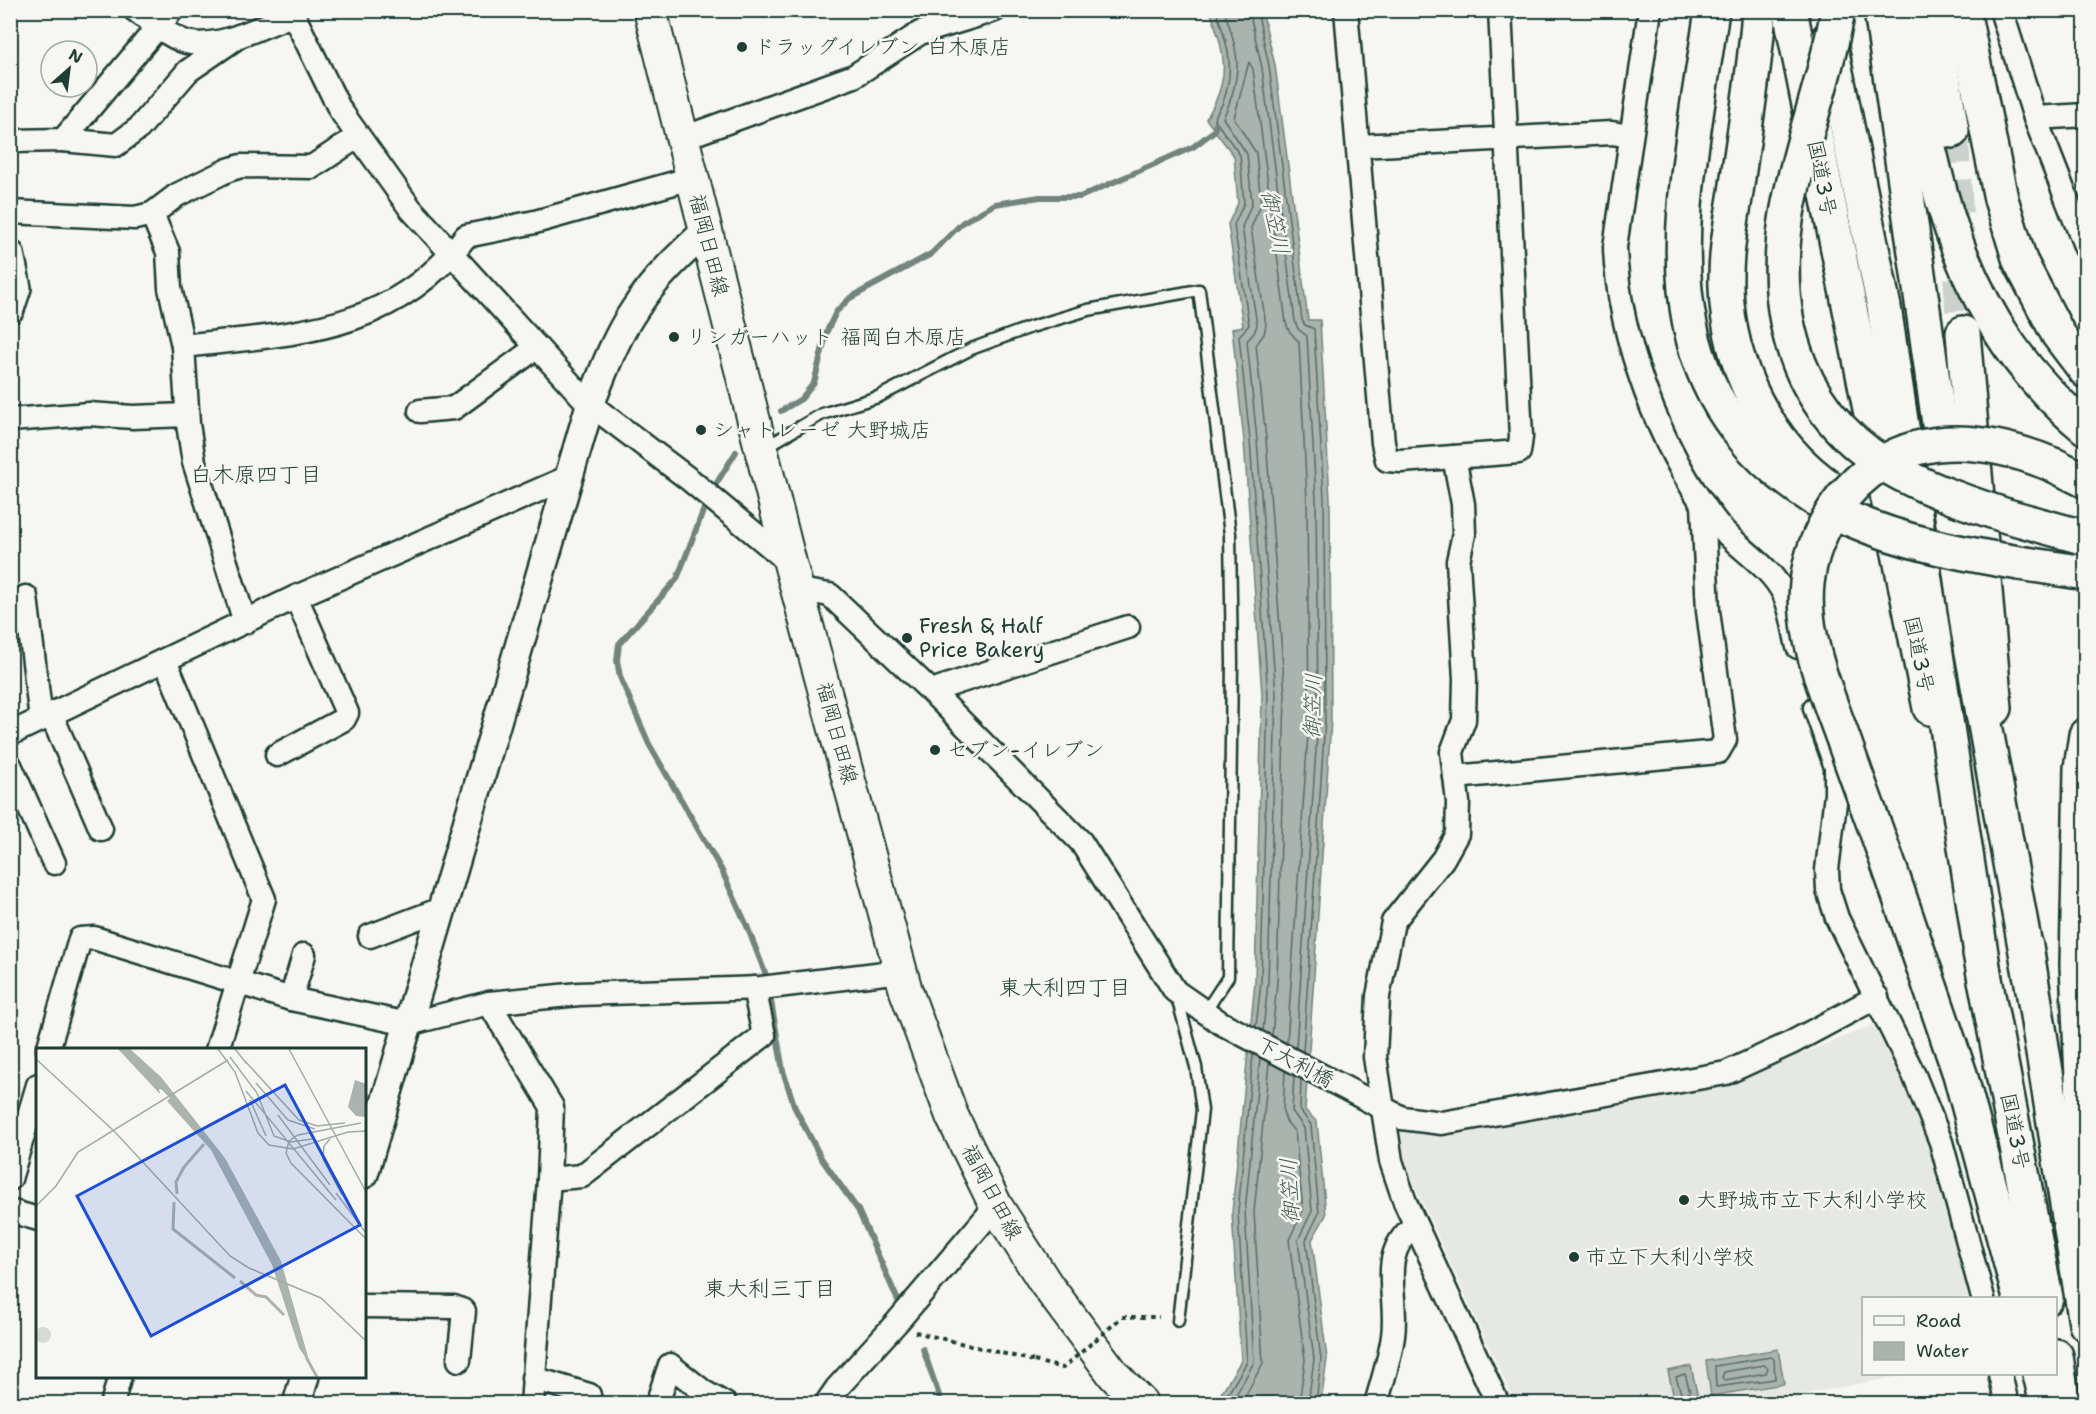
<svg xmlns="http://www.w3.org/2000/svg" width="2096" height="1414" font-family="'Shantell Sans','Klee One',sans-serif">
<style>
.built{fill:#e6e8e4}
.water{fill:#aab3ae;stroke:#72847d;stroke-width:1.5}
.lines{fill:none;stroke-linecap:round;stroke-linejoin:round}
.shore{stroke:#576c65;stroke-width:1.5}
.stream{stroke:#72847d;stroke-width:6}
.trunk-tunnel{stroke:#cbd1cc;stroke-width:33;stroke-dasharray:33 16;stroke-linecap:butt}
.service-casing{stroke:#1f3d34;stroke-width:15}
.minor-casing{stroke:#1f3d34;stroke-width:27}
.tertiary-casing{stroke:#1f3d34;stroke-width:32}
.secondary-casing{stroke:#1f3d34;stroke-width:36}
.trunk-casing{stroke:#1f3d34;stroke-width:38}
.motorway-casing{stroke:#1f3d34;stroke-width:38}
.path{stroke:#1f3d34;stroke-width:4;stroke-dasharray:4.5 4.5;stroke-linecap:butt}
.service{stroke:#f6f6f2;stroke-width:10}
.minor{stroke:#f6f6f2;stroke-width:22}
.tertiary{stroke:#f6f6f2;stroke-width:27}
.secondary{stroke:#f6f6f2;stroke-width:32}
.trunk{stroke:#f6f6f2;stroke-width:33}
.motorway{stroke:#f6f6f2;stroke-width:33}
.motorway-bridge-casing{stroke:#1f3d34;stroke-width:38;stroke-linecap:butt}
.path-bridge{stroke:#1f3d34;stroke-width:4;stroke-dasharray:4.5 4.5;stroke-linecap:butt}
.motorway-bridge{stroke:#f6f6f2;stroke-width:33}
.poi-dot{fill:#1f3d34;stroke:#f6f6f2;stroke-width:2}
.labels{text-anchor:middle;stroke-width:5;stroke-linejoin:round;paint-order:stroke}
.poi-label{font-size:21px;fill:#1f3d34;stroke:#f6f6f2;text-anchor:start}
.street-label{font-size:21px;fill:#1f3d34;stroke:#f6f6f2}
.water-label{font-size:22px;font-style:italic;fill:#425a52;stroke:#f6f6f2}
.neighbourhood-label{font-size:22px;fill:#1f3d34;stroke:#f6f6f2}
.inset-river{fill:none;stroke:#aab3ae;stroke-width:3}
.inset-road{fill:none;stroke:#a0aca6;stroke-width:1.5}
.view{fill:#1d4ed8;fill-opacity:0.15;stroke:#1d4ed8;stroke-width:3}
.inset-edge{fill:none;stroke:#1f3d34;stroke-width:3}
</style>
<rect width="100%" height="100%" fill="#f6f6f2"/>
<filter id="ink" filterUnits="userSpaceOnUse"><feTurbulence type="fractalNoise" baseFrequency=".0167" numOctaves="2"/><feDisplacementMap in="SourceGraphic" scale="12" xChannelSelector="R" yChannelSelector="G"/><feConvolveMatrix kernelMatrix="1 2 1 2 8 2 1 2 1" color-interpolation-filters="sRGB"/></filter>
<g filter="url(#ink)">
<path class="built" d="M1873 1025 1925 1125 1954 1231 1968 1298H1864V1374H1911L1756 1403H1515L1407 1169 1400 1135 1407 1127 1438 1134 1696 1090 1739 1079Z"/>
<g class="water">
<path d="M1210 11H1262L1275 65 1308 320H1320L1330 499 1331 720 1305 1110 1317 1122 1326 1215 1312 1240 1327 1359 1321 1403H1215L1241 1361 1232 1212 1255 982 1262 695 1244 441 1232 329 1243 326 1228 224 1238 203 1234 156 1206 119C1232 77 1225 54 1210 11Z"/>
<path d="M1778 1349 1784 1384 1711 1396 1706 1361Z"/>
<path d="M1691 1366 1698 1398 1675 1403 1668 1371Z"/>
</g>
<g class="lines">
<g class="shore">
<path d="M1216 10C1227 43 1236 68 1223 102 1221 108 1216 113 1214 119L1240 155 1244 203 1234 225 1249 325 1239 336 1250 440 1268 695 1261 982 1256 1027"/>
<path d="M1224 10C1240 55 1243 74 1223 118L1247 154 1252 203 1242 227 1257 325 1254 333 1247 341 1257 440 1276 695 1268 982 1263 1031"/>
<path d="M1249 10 1262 68 1295 321 1298 329 1307 336 1316 500 1318 720 1296 1048"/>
<path d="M1257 10 1269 66 1302 320 1305 325 1314 329 1324 499 1325 720 1303 1052"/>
<path d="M1272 1035 1277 982 1285 695 1266 439 1256 345 1264 334 1266 325 1251 228 1261 204 1256 153 1234 118 1249 62 1253 69 1286 323 1289 331 1299 342 1307 500 1309 719 1287 1043"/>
<path d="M1285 1071 1283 1111 1286 1121 1295 1132 1303 1210 1289 1240 1305 1360 1299 1404"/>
<path d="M1294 1076 1292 1111 1304 1128 1312 1211 1298 1240 1314 1359 1308 1404"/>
<path d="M1301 1080 1300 1110 1311 1125 1319 1213 1306 1240 1321 1359 1316 1404"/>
<path d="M1771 1357 1774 1359 1775 1379 1716 1387 1715 1366Z"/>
<path d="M1764 1365 1768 1368 1766 1373 1725 1380 1722 1378 1724 1372Z"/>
<path d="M1685 1374 1690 1392 1682 1396 1676 1377Z"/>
<path d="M1222 1404 1247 1362 1238 1212 1253 1054"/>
<path d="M1231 1404 1254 1362 1245 1212 1260 1058"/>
<path d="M1241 1404 1263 1363 1254 1212 1269 1063"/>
</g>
<g class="stream">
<path d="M781 411 801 399 814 383 827 331 836 312 850 298 931 254 963 222 995 204 1040 197H1080L1193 147 1214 131 1216 124"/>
<path d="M711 492 736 452"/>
<path d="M707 501 677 579 619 644 617 660 620 677 649 744 722 871 747 926 767 978 783 1071 795 1108 821 1158 858 1210 900 1305"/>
<path d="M923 1349 942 1404"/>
</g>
<path class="trunk-tunnel" d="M1952 131 1963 333"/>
<defs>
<g id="service">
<path d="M764 448 822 414 878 397 971 349 1031 327 1088 310 1199 290 1230 534 1232 663 1228 977 1205 1012"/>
<path d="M1177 997 1196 1067 1202 1110 1178 1321"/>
</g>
<g id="minor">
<path d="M135 10C149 20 174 41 191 43 225 48 262 25 293 15"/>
<path d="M291 10 340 110 410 208 587 402 690 480 790 563"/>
<path d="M1346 10 1383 443 1387 460 1401 461 1519 452 1521 437 1500 10"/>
<path d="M1650 10 1615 247C1618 337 1660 450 1716 522 1736 548 1769 564 1784 594 1792 610 1794 631 1798 647"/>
<path d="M2001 10 2035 118 2086 248"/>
<path d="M2035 118 2086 115"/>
<path d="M683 138 854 76 920 33 995 10"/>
<path d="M63 140 116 145 139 128 188 71 239 36"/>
<path d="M10 141 63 140 172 10"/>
<path d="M1359 146 1612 133 1630 136"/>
<path d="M10 212 135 218 152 214 177 195 228 170 241 166 312 167 357 137"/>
<path d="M152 214 168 252 170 288 183 346 188 424 194 462 245 622"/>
<path d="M183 346C294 333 392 334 466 236L535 222 692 178"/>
<path d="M420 411 454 408 537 347"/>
<path d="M10 420 89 414 133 417 187 415"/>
<path d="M1454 457 1463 504 1464 534 1458 561 1465 679 1464 720 1452 752 1458 802 1457 834 1443 859 1393 922 1378 996 1375 1057 1391 1161 1405 1202 1498 1404"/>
<path d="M799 590 830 595 933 693 1081 842 1175 991 1221 1023 1402 1118 1442 1123 1726 1073 1791 1043 1877 997"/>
<path d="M26 597 41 720"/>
<path d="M165 660 264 899 217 1050"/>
<path d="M933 693 940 688 1128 627"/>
<path d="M1815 708 1836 767V794L1827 870 1828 890 1837 918 1914 1075 1941 1142 1983 1298"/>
<path d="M51 714 101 829"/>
<path d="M10 734 296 597 571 476"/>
<path d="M277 755 344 719 347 713 296 597"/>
<path d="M10 765 54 863"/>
<path d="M1455 777 1718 752 1725 740 1708 611 1703 504"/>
<path d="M370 936 441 909"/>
<path d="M291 999 304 955"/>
<path d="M489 1003 552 1107 549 1179 532 1404"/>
<path d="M48 1050 80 939 94 938 291 999 408 1024 489 1003 579 994 761 988 901 971"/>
<path d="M10 1179 38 1085"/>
<path d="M549 1179 582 1176 764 1035 754 988"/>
<path d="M10 1211 38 1219"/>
<path d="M364 1306 454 1307 464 1311 459 1360"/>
<path d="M2000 1374 2007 1404"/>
<path d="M533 1378 589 1395"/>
<path d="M112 1404 120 1376"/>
<path d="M657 1404 670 1365 704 1392 725 1404"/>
<path d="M826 1404 837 1388 898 1321 996 1206"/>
<path d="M1376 1404C1382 1382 1390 1359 1393 1336 1399 1294 1376 1256 1415 1225"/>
</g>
<g id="tertiary">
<path d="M10 254 17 288 10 309"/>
<path d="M364 1174 590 405C603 372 615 338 635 309 654 279 680 255 706 231"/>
<path d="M297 1404 305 1376"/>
</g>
<path id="secondary" d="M650 10 790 563 906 991 952 1116 996 1206 1046 1284 1114 1375 1142 1404"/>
<g id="trunk">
<path d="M1790 10 1930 708"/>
<path d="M1932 10 1952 131"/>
<path d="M1963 333 1995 708"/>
<path d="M2026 946 2086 1324"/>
<path d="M1980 953 2046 1298"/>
<path d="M2056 1356 2063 1404"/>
</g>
<g id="motorway">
<path d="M1712 10C1683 216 1625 402 1850 519"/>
<path d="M1759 10C1755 71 1744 131 1736 192 1731 223 1725 255 1726 287 1728 365 1767 445 1832 489"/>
<path d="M1881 10 1968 630 2030 974"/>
<path d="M1902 10C1933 173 1950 315 2086 428"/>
<path d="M1963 10 2001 199 2020 261 2058 334 2086 371"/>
<path d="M1829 38 1884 307 1985 980"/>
<path d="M2056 466 2086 481"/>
<path d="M2007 516 2086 538"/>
<path d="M2019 563 2086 573"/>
<path d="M2086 735 2081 768 2077 965 2086 1167"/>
<path d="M1891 872 1960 1074 2020 1298"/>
<path d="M2040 1374 2047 1404"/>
</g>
</defs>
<use href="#service" class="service-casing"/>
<use href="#minor" class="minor-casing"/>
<use href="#tertiary" class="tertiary-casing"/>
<use href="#secondary" class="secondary-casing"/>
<use href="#trunk" class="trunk-casing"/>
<use href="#motorway" class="motorway-casing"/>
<path class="path" d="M915 1332 1034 1361"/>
<use href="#service" class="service"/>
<use href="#minor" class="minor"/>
<use href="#tertiary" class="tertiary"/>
<use href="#secondary" class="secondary"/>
<use href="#trunk" class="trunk"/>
<use href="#motorway" class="motorway"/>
<defs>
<g id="motorway-bridge">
<path d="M1838 10C1826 80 1799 145 1787 214 1769 322 1801 421 1901 474 1935 492 1970 504 2007 516"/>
<path d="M1850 519C1905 543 1960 553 2019 563"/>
<path d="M1891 872C1876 829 1860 787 1845 744 1830 702 1811 658 1807 614 1801 555 1832 494 1882 463 1936 430 2001 443 2056 466"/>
</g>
</defs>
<use href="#motorway-bridge" class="motorway-bridge-casing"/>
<path class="path-bridge" d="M1034 1361 1063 1368 1122 1317H1159"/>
<use href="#motorway-bridge" class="motorway-bridge"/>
</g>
</g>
<g class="poi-dot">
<circle cx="742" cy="47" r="6"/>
<circle cx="674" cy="337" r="6"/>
<circle cx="701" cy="430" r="6"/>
<circle cx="907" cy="638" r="6"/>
<circle cx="935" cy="750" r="6"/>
<circle cx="1684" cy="1200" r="6"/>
<circle cx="1574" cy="1257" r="6"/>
</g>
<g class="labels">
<g class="poi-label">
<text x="754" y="54">ドラッグイレブン 白木原店</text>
<text x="686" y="344">リンガーハット 福岡白木原店</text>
<text x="713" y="437">シャトレーゼ 大野城店</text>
<text x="919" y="633">Fresh &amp; Half<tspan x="919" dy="24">Price Bakery</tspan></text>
<text x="947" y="757">セブン-イレブン</text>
<text x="1696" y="1207">大野城市立下大利小学校</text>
<text x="1586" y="1264">市立下大利小学校</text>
</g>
<g class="street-label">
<text transform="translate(1822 178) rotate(79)" y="7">国道3号</text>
<text transform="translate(709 245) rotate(76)" y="7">福岡日田線</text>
<text transform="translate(1919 654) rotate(78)" y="7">国道3号</text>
<text transform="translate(837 733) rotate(75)" y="7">福岡日田線</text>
<text transform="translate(1295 1062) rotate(28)" y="7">下大利橋</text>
<text transform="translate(2015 1131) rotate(79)" y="7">国道3号</text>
<text transform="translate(992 1192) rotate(62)" y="7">福岡日田線</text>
</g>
<g class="water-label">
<text transform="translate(1276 222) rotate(79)" y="8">御笠川</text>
<text transform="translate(1312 706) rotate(-88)" y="8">御笠川</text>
<text transform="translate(1289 1191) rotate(-92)" y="8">御笠川</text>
</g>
<g class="neighbourhood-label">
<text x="256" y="482">白木原四丁目</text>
<text x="1065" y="995">東大利四丁目</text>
<text x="770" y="1296">東大利三丁目</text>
</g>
</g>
<g transform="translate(36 1048)">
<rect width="330" height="330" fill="#f6f6f2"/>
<path d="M-1 287a8 8 0 1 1 16 0a8 8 0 1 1-16 0Z" fill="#d6dbd6"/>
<path d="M82 1H94L125 29 189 110 245 213 274 316 263 300 236 217 175 102 131 53 134 50 126 42 123 41 124 46ZM319 32 330 36V69L320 68 312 59Z" fill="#aab3ae"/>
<path class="inset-river" d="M141 146 140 134 148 119 168 96M138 154 137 181 199 230M204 233 220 247 230 249 248 267M270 309 281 329"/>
<path class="inset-road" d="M182 1 199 24 222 85 233 97 257 101 312 84 330 83M199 1 211 16M253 1 330 144M194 9 221 45 238 88 255 94 276 91M0 11 78 83 194 208 213 220 285 250 330 293M209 13 263 72 281 78 309 75M220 35 252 72 279 81M210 43 300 152M214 52 230 88M242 67 294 137M325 75 262 87 253 93 250 105 255 115 330 191M294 91 288 98 287 111 306 147M300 145 330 185M0 158 20 138 42 104 192 12"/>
<path class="view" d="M249 37 324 177 115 288 41 148Z"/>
<rect width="330" height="330" class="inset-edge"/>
</g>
<rect width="2096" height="1414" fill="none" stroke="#f6f6f2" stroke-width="36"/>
<rect x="18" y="18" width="2060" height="1378" fill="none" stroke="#1f3d34" stroke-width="2" filter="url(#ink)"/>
<rect x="1862" y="1297" width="195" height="78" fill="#f6f6f2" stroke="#a0aca6" stroke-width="1.5"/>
<rect x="1874" y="1316" width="30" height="9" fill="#f6f6f2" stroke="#a0aca6" stroke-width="1.5"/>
<text x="1916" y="1327" font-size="18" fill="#1f3d34">Road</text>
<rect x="1874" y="1342" width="30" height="18" fill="#aab3ae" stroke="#a0aca6" stroke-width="1.5"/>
<text x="1916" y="1357" font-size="18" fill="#1f3d34">Water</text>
<g transform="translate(69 69) rotate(28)"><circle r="28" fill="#f6f6f2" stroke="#a0aca6" stroke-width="1.5"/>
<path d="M0-4.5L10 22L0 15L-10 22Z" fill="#1f3d34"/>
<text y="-9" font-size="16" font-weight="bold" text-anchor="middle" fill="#1f3d34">N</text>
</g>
</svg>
